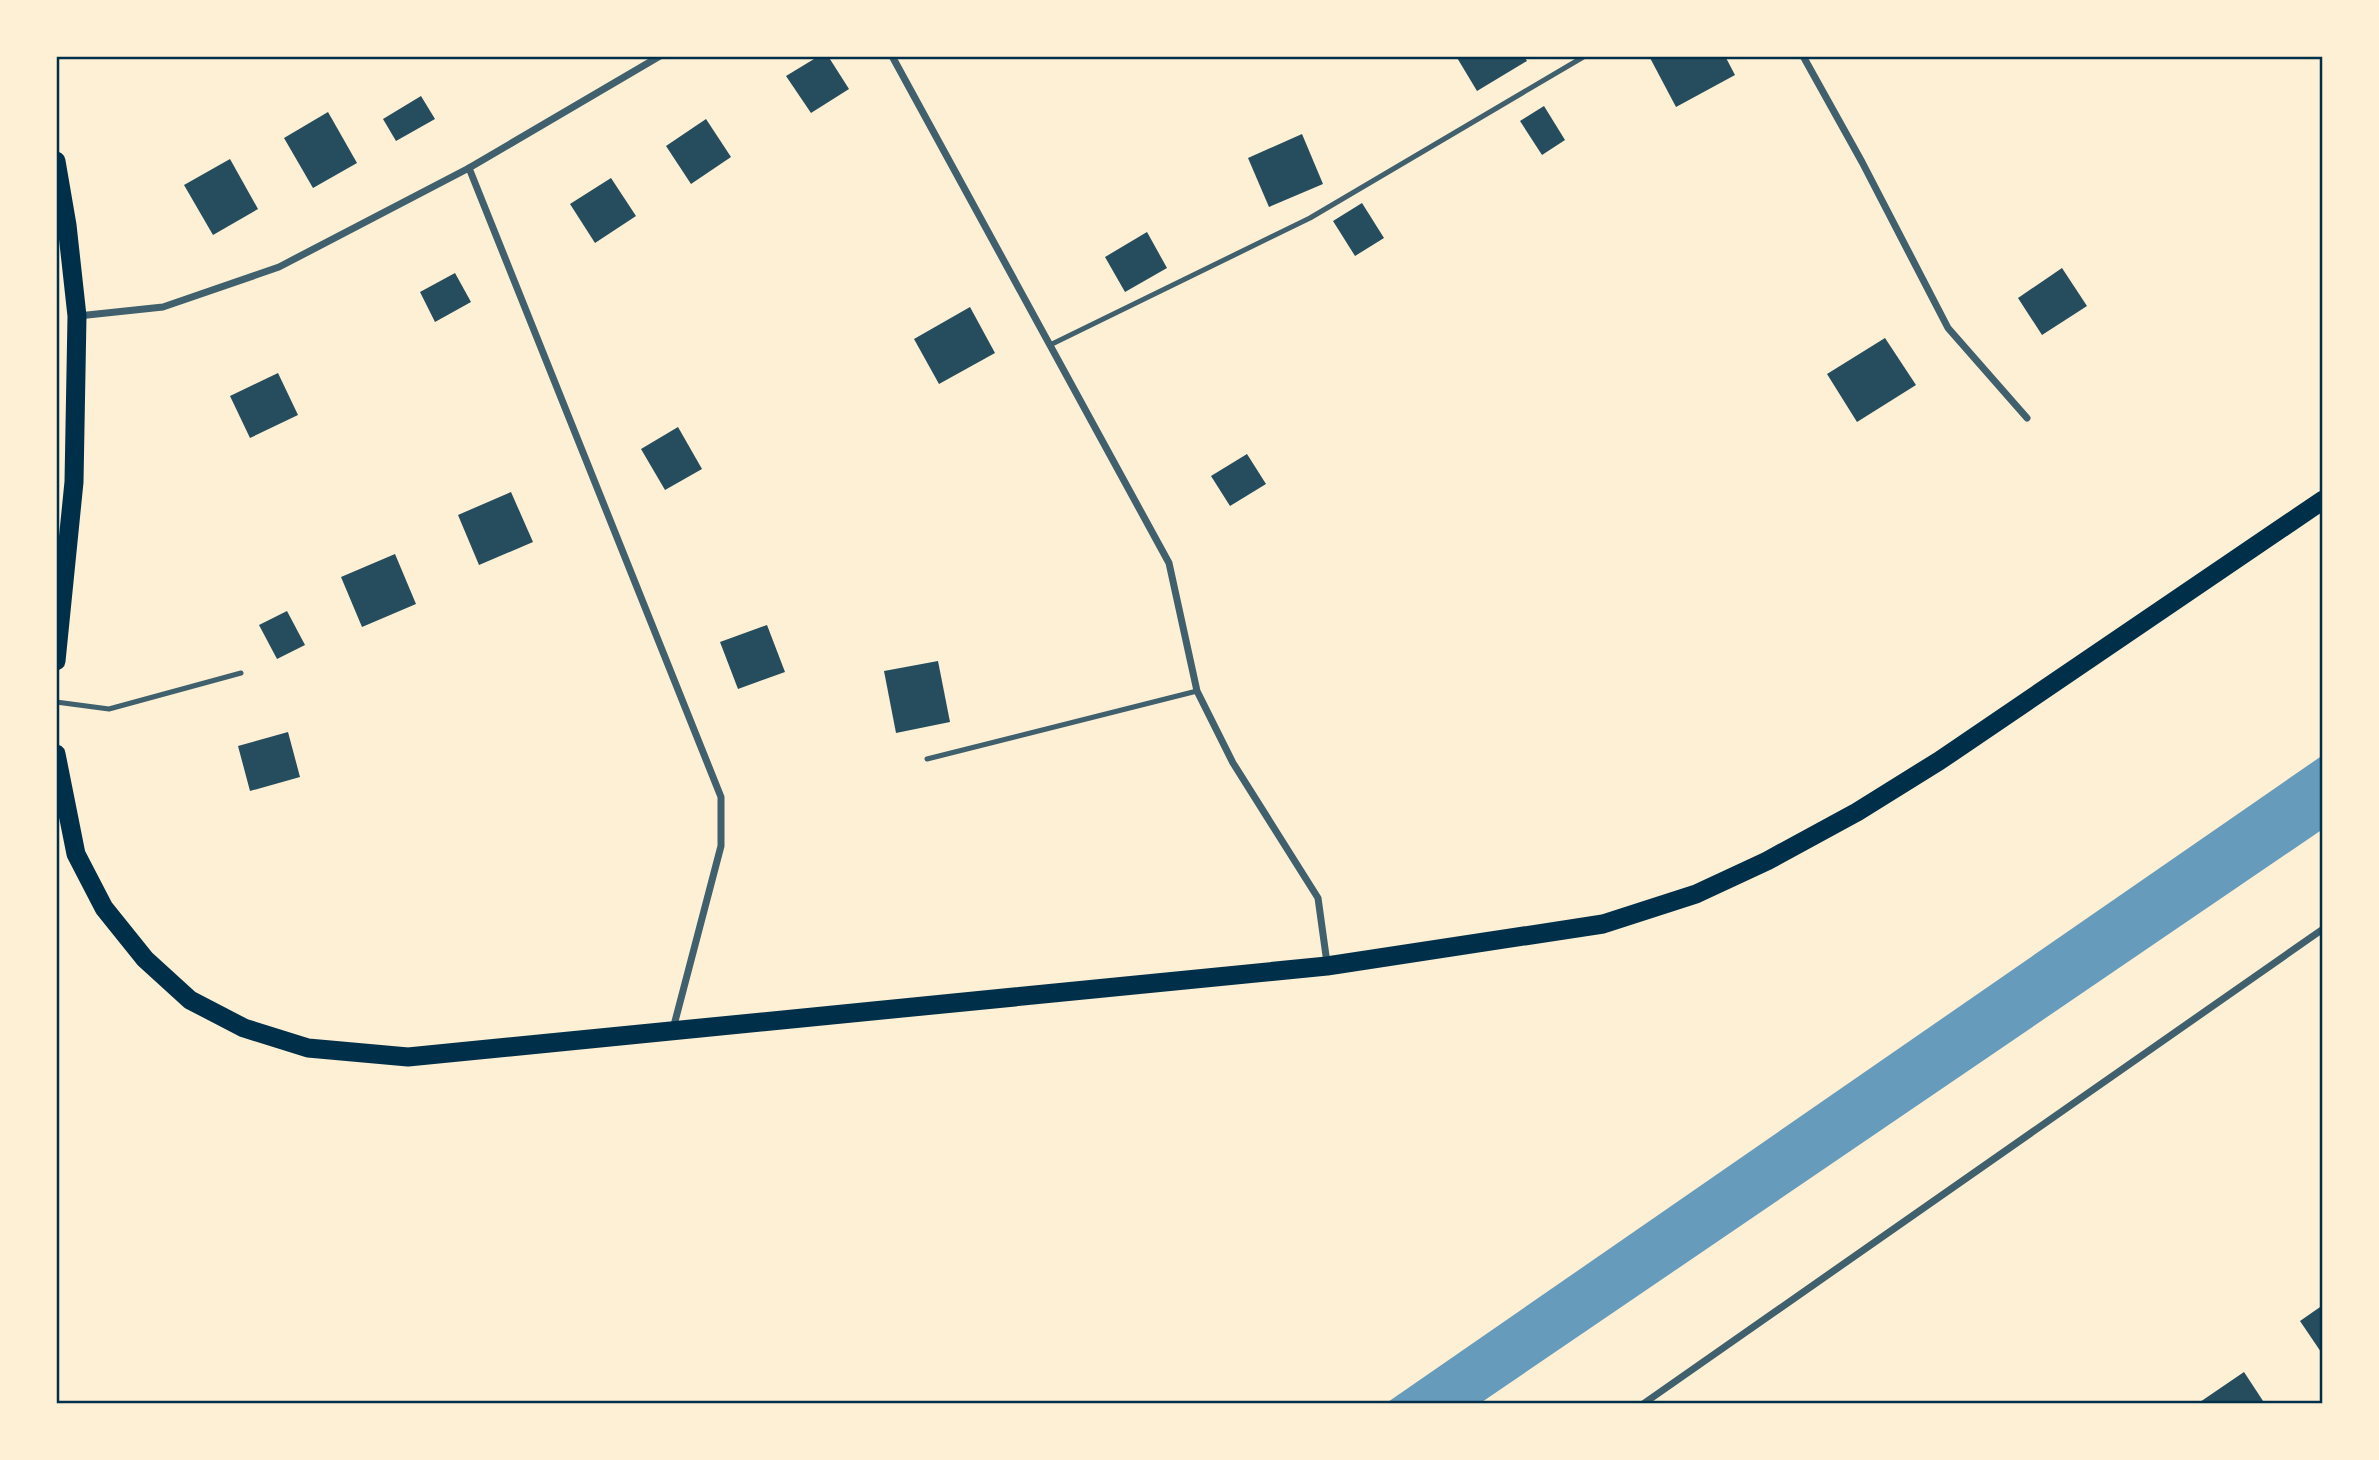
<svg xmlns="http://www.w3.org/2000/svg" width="2379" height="1460" font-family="'PT Sans Narrow',sans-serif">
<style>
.water{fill:#669bbc}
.building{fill:#264d5e}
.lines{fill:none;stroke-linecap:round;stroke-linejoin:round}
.service{stroke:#3f606c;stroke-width:5}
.minor{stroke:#3f606c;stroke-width:7}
.trunk{stroke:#003049;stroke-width:19}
.neatline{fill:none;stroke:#003049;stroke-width:2.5}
</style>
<rect width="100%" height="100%" fill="#fdf0d5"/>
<path class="water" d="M2323 755V829L1479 1404H1385Z"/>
<g class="building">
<path d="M819 56H828L849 89 811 113 786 76Z"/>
<path d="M1456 56H1524L1527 61 1477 91Z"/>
<path d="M1649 56H1725L1735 75 1676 107Z"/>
<path d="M421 96 435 119 396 141 383 119Z"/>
<path d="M1544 106 1565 140 1542 155 1520 121Z"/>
<path d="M328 112 357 163 313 188 284 138Z"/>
<path d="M706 119 731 157 691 184 666 146Z"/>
<path d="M1302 134 1323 184 1269 207 1248 158Z"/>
<path d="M230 159 258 209 213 235 184 185Z"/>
<path d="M611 178 636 216 595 243 570 204Z"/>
<path d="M1362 203 1384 238 1355 256 1333 221Z"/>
<path d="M1147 232 1167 268 1125 292 1105 257Z"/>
<path d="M2062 268 2087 306 2042 335 2018 298Z"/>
<path d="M455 273 471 302 435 322 420 292Z"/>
<path d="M970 307 995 353 939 384 914 339Z"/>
<path d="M1885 338 1916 385 1857 422 1827 374Z"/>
<path d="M278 373 298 415 250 438 230 396Z"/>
<path d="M678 427 702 469 665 490 641 449Z"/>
<path d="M1247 454 1266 484 1230 506 1211 476Z"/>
<path d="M511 492 533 542 479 565 458 515Z"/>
<path d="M395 554 416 604 362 627 341 577Z"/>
<path d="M287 611 305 645 277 659 259 625Z"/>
<path d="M767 625 785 672 738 689 720 642Z"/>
<path d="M938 661 950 722 896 733 884 671Z"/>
<path d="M288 732 300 777 250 791 238 746Z"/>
<path d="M2323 1305V1355L2300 1321Z"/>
<path d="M2244 1372 2265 1404H2197Z"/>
</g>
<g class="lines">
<g class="service">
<path d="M1050 345 1310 218 1585 56"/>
<path d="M56 702 109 709 241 673"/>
<path d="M927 759 1197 691"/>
</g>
<g class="minor">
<path d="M892 56 1169 563 1197 691 1233 763 1318 898 1327 963"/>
<path d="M1803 56 1862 162 1948 328 2027 418"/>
<path d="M469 168 721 797V846L673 1029"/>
<path d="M78 316 163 307 279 267 469 168 660 56"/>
<path d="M1643 1404 2323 929"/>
</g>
<g class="trunk">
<path d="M56 161 67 225 77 316 74 482 56 661"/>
<path d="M56 754 76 854 104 908 145 959 190 1000 244 1028 308 1048 408 1057 1327 966 1603 924 1696 894 1767 861 1857 812 1939 761 2323 500"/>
</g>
</g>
<rect width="2379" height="1460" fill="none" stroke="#fdf0d5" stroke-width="116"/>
<rect x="58" y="58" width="2263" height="1344" class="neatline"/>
</svg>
